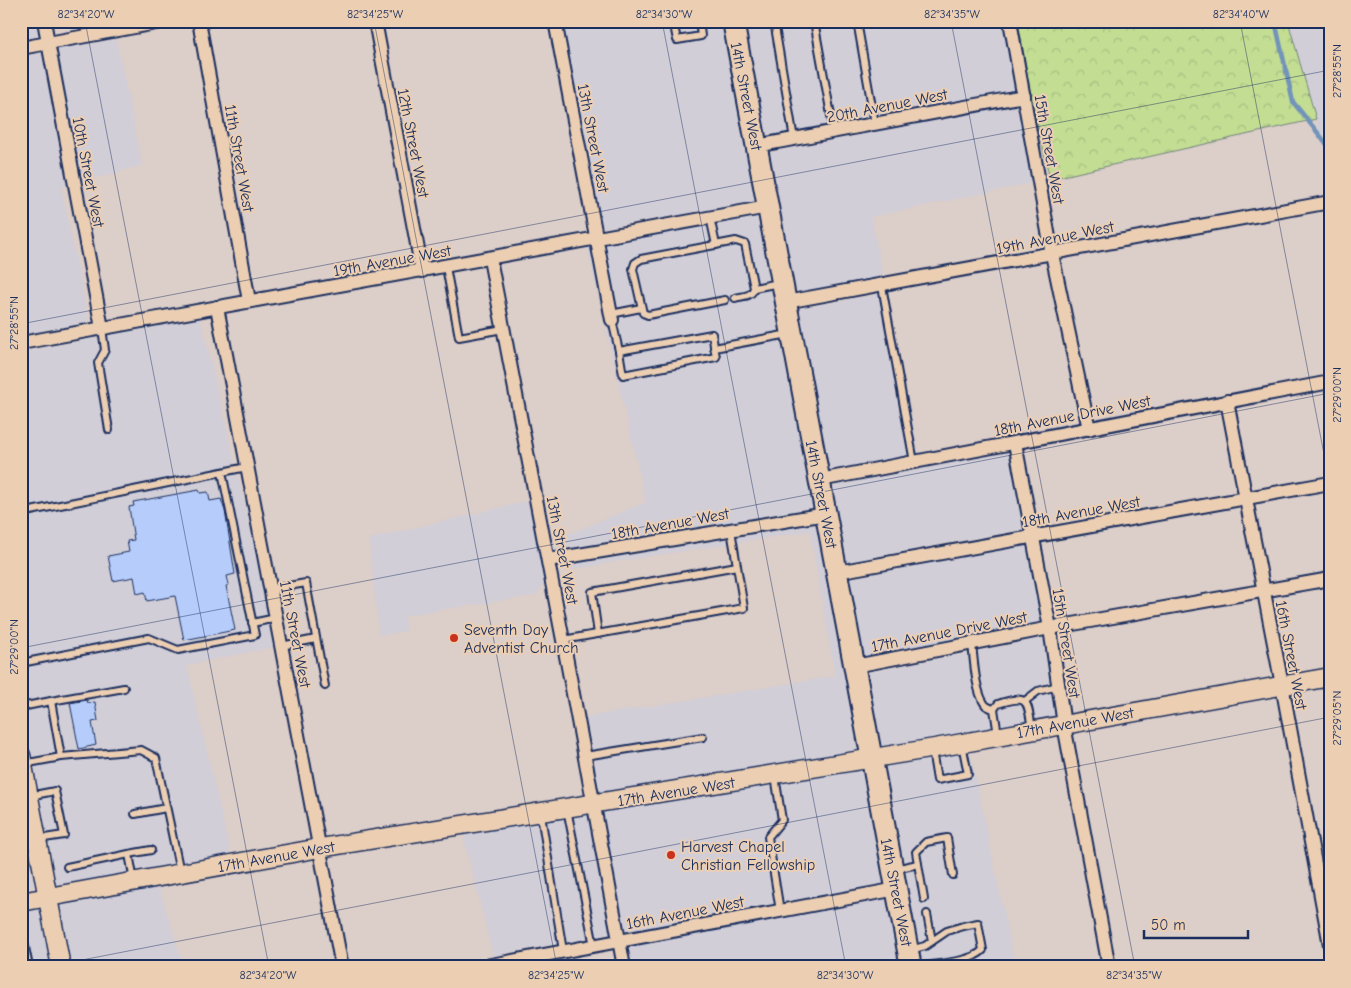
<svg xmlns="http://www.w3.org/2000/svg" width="1351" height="988" font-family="'Comic Neue',sans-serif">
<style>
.built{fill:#d1ced8}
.forest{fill:url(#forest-crowns);stroke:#6f8678}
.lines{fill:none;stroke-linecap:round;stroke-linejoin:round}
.stream{stroke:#7293ba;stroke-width:4.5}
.building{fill:#b6cdfc;stroke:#1b2f5e}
.lane-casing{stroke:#1b2f5e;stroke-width:10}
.street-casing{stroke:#1b2f5e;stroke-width:16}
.secondary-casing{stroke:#1b2f5e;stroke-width:21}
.primary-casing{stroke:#1b2f5e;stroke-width:24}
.lane{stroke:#eccfb3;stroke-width:6}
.street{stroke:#eccfb3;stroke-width:12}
.secondary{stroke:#eccfb3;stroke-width:18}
.primary{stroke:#eccfb3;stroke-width:20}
.ticks{fill:none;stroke:#1b2f5e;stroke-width:1;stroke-opacity:0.45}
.poi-dot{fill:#c8321e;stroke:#eccfb3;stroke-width:2}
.labels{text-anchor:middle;stroke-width:4;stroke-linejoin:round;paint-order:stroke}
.street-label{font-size:16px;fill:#1b2f5e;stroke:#eccfb3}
.poi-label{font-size:16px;fill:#1b2f5e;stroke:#eccfb3;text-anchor:start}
.neatline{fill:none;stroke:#1b2f5e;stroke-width:2}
.ticks-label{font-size:12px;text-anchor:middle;fill:#1b2f5e}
</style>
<defs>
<pattern id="forest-crowns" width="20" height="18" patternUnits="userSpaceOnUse" patternTransform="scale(1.25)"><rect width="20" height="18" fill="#c3dd93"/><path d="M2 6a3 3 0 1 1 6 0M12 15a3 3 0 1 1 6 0" fill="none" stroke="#a7be81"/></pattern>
</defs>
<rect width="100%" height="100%" fill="#dccec9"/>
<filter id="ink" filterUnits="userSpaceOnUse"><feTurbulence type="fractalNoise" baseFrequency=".02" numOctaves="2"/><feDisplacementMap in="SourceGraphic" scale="10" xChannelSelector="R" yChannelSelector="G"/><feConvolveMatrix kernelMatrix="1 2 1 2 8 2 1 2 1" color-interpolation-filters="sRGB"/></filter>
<g filter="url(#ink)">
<g class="built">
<path d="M21 21H36L39 36 21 40Z"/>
<path d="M562 21H726L760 201 602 228Z"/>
<path d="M740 21H1003L1016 90 762 137Z"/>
<path d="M1288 21H1330V170L1316 119Z"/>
<path d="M116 39 142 165 81 182 56 49Z"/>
<path d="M42 52 67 185 61 188 89 322 21 335V56Z"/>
<path d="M1018 105 1032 183 871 217 883 278 791 294 765 153Z"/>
<path d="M763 216 818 507 554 551 552 541 646 502 587 247H591L607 329 620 327 605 244Z"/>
<path d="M886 293 919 453 826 471 794 309Z"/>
<path d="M200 318 255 547 274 647 187 665 231 856 54 889 21 718V352Z"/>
<path d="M1010 452 1025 529 843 563 829 487Z"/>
<path d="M528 501 532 515 545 582 537 595 407 615 404 616 406 631 379 636 369 539Z"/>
<path d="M821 523 864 752 600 796 585 717 835 676 810 531 602 564V565L558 571 557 567Z"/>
<path d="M1027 545 1041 622 860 657 846 579Z"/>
<path d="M1044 638 1055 718 878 749 864 673Z"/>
<path d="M970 750 1015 967H918L881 765Z"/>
<path d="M867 767 888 883 625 932 603 812Z"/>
<path d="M589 814 611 934 493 956 463 834Z"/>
<path d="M21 819 34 886 21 889Z"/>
<path d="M158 885 184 967H69L57 904Z"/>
<path d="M891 898 904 967H631L628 947Z"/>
<path d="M43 907 54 967H21V911Z"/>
</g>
<path class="forest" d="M1018 21H1288L1316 119 1050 179 1032 101Z"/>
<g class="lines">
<path class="stream" d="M1275 21 1293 102 1330 148"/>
</g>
<g class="building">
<path d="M199 490 200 493 208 492 210 501 221 499 225 511 235 574 227 576 229 585 226 586 235 630 184 640 175 596 147 601 145 592 137 594 134 577 113 581 108 556 129 552 127 541 134 540 129 507 134 506 133 502Z"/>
<path d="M87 700 88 703 95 702 98 721 92 722 96 745 79 749 70 703Z"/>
</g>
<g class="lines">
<defs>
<g id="lane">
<path d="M673 21 677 40 701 36 699 21"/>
<path d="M774 21 794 139"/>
<path d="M814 21 834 132"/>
<path d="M857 21 875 124"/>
<path d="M710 217 716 245"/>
<path d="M446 267 459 337 503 329"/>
<path d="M882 286 914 462"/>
<path d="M735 298C742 296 752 297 754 288"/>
<path d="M725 300 648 315 643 313 633 269 635 263 641 259 736 241 745 244 754 288 779 283"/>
<path d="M611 314 641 308"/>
<path d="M612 320 619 351"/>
<path d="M102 328 105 350 98 363 109 430"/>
<path d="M712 334 716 357 623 375 619 351Z"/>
<path d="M714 348 789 334"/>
<path d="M222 472 247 467"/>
<path d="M21 513 222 472 255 635 178 650 149 638 21 663"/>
<path d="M271 589 306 583 325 686"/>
<path d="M252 623 276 618"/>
<path d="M598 634 592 592 737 566"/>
<path d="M563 640 744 608 731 530"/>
<path d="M972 644C974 660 975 689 984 703 986 707 990 708 994 709"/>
<path d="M281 646 316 639"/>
<path d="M1025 701 1038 691 1058 686"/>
<path d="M21 707 51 701"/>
<path d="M998 735 994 709 998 704C1029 694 1027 700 1032 729"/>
<path d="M932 750 937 780 968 774 962 744"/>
<path d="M585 756 703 737"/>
<path d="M61 757 51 701 124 688"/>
<path d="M23 764 61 757 141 750 156 758 180 872"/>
<path d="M775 776 782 820 768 837 780 911"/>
<path d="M29 796 55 791 64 835 38 839"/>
<path d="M567 809 594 946"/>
<path d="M135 814 166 808"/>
<path d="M541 815 563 951"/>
<path d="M129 854 151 850"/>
<path d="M67 867 129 854 134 881"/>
<path d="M895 869 918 864"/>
<path d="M924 899 916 852 926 842 947 838 953 875"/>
<path d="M927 914 932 941"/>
<path d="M21 937H23L29 967"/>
<path d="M910 950 925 946 947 931 963 926 978 923 983 950C971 963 933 964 915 967"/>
</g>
<g id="street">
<path d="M44 21 102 328"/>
<path d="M199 21 249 301"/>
<path d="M375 21 422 271"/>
<path d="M555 21 612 320"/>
<path d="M1010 21 1052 254 1089 429"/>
<path d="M21 48 167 21"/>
<path d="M756 146 1024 96"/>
<path d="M490 259 563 640 624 967"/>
<path d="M786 302 1330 202"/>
<path d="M217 307 342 967"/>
<path d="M21 343 768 207"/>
<path d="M1227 401 1282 685 1330 945"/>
<path d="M1015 443 1050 628 1064 725 1109 967"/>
<path d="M820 480 1330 382"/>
<path d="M548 560 826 514"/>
<path d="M837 572 1330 483"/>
<path d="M855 666 1050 628 1330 579"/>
<path d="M480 967 897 889"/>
</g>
<g id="secondary">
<path d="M21 755 61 967"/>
<path d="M21 902 320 848 935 748 1330 677"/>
</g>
<path id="primary" d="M733 21 911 967"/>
</defs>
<use href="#lane" class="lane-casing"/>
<use href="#street" class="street-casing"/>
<use href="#secondary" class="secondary-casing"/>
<use href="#primary" class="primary-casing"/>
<use href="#lane" class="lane"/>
<use href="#street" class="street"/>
<use href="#secondary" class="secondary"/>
<use href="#primary" class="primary"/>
</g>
</g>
<path class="ticks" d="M85 21 269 967M374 21 557 967M662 21 846 967M951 21 1135 967M1240 21 1330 485M21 324 1330 70M21 648 1330 393M46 967 1330 717"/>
<g class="poi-dot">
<circle cx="454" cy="638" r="5"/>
<circle cx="671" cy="855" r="5"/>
</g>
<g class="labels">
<g class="street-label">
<text transform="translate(747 96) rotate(79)" y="6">14th Street West</text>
<text transform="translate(887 105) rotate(-11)" y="6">20th Avenue West</text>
<text transform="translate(594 138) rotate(79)" y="6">13th Street West</text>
<text transform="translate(414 143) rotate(79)" y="6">12th Street West</text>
<text transform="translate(1050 149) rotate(80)" y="6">15th Street West</text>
<text transform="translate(240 158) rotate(80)" y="6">11th Street West</text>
<text transform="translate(89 172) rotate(79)" y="6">10th Street West</text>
<text transform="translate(1055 237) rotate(-11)" y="6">19th Avenue West</text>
<text transform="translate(392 260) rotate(-10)" y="6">19th Avenue West</text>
<text transform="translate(1072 415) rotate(-11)" y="6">18th Avenue Drive West</text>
<text transform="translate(822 494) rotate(79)" y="6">14th Street West</text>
<text transform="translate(1081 511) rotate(-10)" y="6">18th Avenue West</text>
<text transform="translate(670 523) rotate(-10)" y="6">18th Avenue West</text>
<text transform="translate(563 550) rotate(79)" y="6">13th Street West</text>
<text transform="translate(949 631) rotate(-11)" y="6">17th Avenue Drive West</text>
<text transform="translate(296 634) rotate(79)" y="6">11th Street West</text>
<text transform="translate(1067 643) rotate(81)" y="6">15th Street West</text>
<text transform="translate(1292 655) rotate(79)" y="6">16th Street West</text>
<text transform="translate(1075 722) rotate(-10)" y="6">17th Avenue West</text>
<text transform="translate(676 791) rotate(-9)" y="6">17th Avenue West</text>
<text transform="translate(276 856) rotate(-10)" y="6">17th Avenue West</text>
<text transform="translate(897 892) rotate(79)" y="6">14th Street West</text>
<text transform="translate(685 912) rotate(-11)" y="6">16th Avenue West</text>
</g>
<g class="poi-label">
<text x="464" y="635">Seventh Day<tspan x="464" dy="18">Adventist Church</tspan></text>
<text x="681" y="852">Harvest Chapel<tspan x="681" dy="18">Christian Fellowship</tspan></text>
</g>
</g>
<rect width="1351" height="988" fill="none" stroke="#eccfb3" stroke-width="55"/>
<path d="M1144 930v8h104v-8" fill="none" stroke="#1b2f5e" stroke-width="2.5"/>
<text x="1151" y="930" font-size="15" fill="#1b2f5e" stroke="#eccfb3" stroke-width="4" paint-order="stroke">50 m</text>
<rect x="28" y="28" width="1296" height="932" class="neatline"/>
<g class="ticks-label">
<text x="86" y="18">82°34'20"W</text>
<text x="375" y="18">82°34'25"W</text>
<text x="664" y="18">82°34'30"W</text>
<text x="952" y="18">82°34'35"W</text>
<text x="1241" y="18">82°34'40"W</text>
<text transform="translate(1337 71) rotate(-90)" y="4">27°28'55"N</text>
<text transform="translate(14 323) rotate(-90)" y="4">27°28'55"N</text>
<text transform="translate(1337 395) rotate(-90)" y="4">27°29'00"N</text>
<text transform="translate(14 647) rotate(-90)" y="4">27°29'00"N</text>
<text transform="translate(1337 718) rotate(-90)" y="4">27°29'05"N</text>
<text x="268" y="979">82°34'20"W</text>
<text x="556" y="979">82°34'25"W</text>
<text x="845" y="979">82°34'30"W</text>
<text x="1134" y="979">82°34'35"W</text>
</g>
</svg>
